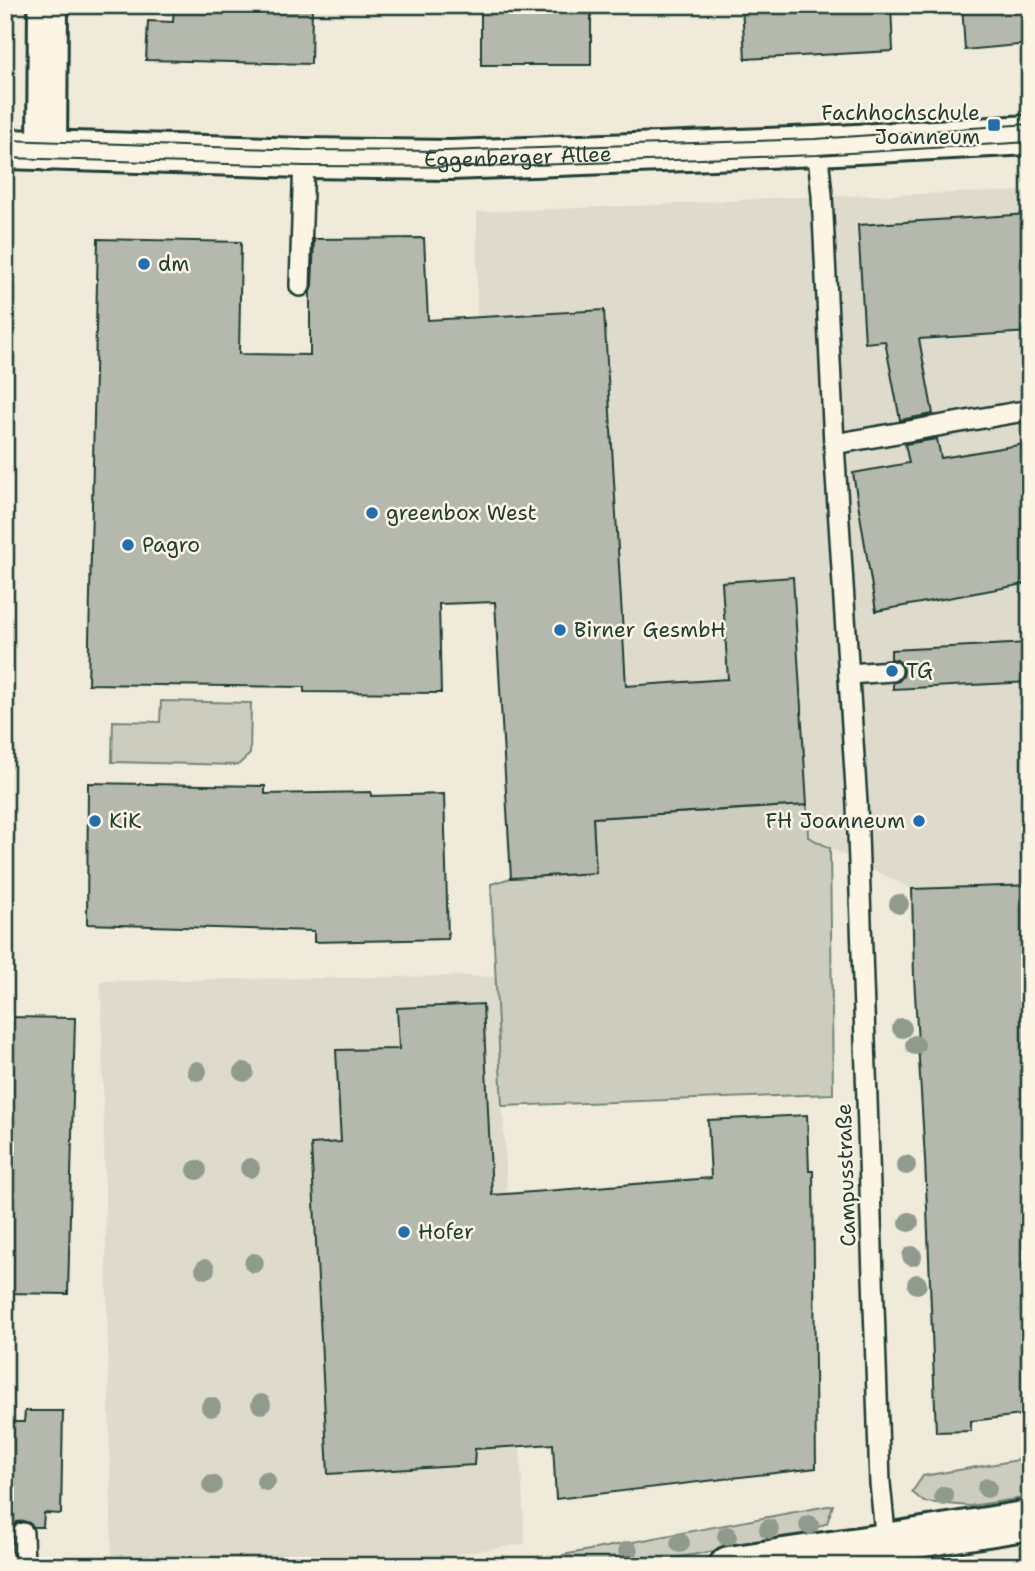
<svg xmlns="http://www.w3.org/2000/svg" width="1035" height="1571" font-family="'Shantell Sans',sans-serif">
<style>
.built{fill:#dedbcc}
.green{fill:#cccdbf;stroke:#76857a;stroke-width:2}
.building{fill:#b5b9ad;stroke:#1f3d34;stroke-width:2}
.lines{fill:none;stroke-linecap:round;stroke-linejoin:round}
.service-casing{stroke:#1f3d34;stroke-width:24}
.minor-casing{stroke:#1f3d34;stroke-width:44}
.secondary-casing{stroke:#1f3d34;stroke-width:44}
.service{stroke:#fcf5e5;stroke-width:19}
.minor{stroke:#fcf5e5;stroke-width:38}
.secondary{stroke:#fcf5e5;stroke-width:38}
.tram{stroke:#1f3d34;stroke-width:2}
.tree{fill:#909b8e}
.poi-dot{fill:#1f6fb2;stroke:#fcf5e5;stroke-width:2.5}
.labels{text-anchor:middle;stroke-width:5;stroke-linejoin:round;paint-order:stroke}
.poi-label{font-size:21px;fill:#1f3d34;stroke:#fcf5e5;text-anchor:start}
.street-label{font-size:21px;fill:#1f3d34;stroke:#fcf5e5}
</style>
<rect width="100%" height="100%" fill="#efeada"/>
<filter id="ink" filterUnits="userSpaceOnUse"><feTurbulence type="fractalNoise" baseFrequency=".0143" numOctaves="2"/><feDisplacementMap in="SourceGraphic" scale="14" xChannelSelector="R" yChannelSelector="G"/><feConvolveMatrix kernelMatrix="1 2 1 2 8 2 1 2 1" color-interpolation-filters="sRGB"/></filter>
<g filter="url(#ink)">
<g class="built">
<path d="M1030 191V1414L971 1421 972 1431H936L925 1159 914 977 912 889 808 837 806 805 596 873 511 878 477 317V212L657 205 772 198Z"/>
<path d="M465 976 496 977 525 1544 372 1566H112L101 981Z"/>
</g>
<g class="green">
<path d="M161 701 251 703 250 754 238 765 112 762 113 721 160 722Z"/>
<path d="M807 805 808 837 830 848 833 1094 502 1106 491 884 511 878 596 873 593 818Z"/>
<path d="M1030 1458V1497L970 1506 924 1502 912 1492 923 1476Z"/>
<path d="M833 1505 827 1523 799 1536 629 1566 553 1565 563 1555Z"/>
</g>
<g class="building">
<path d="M174 5H312L311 64 146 60 148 21 173 22Z"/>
<rect x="481" y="5" width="110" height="60"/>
<path d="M742 5H891L893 51 745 59Z"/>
<path d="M962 5H1030V44L965 50Z"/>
<path d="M1030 214V332L919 339 933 414 900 420 885 341 865 343 858 225Z"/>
<path d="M424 238 428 320 604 310 626 686 728 679 722 582 793 577 807 805 593 818 596 873 511 878 495 602 439 604 441 693 304 692V687L88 684 98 239 241 242 239 354 310 355V292L312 286 314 239Z"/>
<path d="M937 439 941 458 1030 443V583L876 611 853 473 909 463 905 444Z"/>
<path d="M1030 643V682L893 689V683L899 681 903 676 904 671 902 664 897 660 891 659V650Z"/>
<path d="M88 783 265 786V794L371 792V796L444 794 448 939 314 942V931L87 924Z"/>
<path d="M1030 885V1414L971 1421V1431L936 1432 925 1159 914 977 912 889Z"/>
<path d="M483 1004 492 1195 711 1178 708 1120 807 1115 809 1171H813L816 1468 556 1499 553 1444 475 1449 474 1465 328 1474 311 1144 341 1142 336 1050 399 1049 397 1008Z"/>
<path d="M5 1017 75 1018 68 1294 5 1293Z"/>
<path d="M25 1411H63L61 1514 44 1513 43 1527H34L29 1523 23 1521 17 1522 13 1527H5V1422H24Z"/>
</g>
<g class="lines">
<defs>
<g id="service">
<path d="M817 146 822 195 834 444 857 804 880 1483 886 1543"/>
<path d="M300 286 304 158"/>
<path d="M834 444 1030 410"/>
<path d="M849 674 892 671"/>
<path d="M23 1533 24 1566"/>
</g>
<g id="minor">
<path d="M47 151 48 5"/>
<path d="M729 1566 886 1543 1030 1520"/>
</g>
<g id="secondary">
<path id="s1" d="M5 149 304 158 451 160 817 146 1030 135"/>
</g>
</defs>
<use href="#service" class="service-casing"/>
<use href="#minor" class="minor-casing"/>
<use href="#secondary" class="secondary-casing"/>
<use href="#service" class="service"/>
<use href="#minor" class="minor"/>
<use href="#secondary" class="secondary"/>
<g class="tram">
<path d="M5 140 302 150 444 151 815 139 1030 124"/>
<path d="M5 158 304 166 482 167 817 155 1030 142"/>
</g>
</g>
<g class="tree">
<circle cx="899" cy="904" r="10"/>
<circle cx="902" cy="1028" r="10"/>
<circle cx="915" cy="1045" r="10"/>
<circle cx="197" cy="1071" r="10"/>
<circle cx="244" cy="1072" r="10"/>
<circle cx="906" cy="1165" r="10"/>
<circle cx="250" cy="1168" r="10"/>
<circle cx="197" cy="1170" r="10"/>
<circle cx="909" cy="1222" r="10"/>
<circle cx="912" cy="1256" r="10"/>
<circle cx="254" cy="1263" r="10"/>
<circle cx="205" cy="1269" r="10"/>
<circle cx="917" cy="1284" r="10"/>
<circle cx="261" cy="1404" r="10"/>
<circle cx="211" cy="1407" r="10"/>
<circle cx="266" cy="1481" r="10"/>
<circle cx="212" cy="1485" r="10"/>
<circle cx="987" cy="1488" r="10"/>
<circle cx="944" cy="1496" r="10"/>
<circle cx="809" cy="1525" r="10"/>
<circle cx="769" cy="1529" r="10"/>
<circle cx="727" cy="1536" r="10"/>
<circle cx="680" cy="1543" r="10"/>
<circle cx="628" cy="1551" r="10"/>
</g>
</g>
<g class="poi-dot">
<rect x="987" y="118" width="14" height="14" rx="3.5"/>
<circle cx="144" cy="264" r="7"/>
<circle cx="372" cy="513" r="7"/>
<circle cx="128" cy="545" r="7"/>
<circle cx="560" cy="630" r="7"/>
<circle cx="892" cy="671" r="7"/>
<circle cx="95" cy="821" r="7"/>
<circle cx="919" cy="821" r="7"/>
<circle cx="404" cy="1232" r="7"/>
</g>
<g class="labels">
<g class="poi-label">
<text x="980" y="120" text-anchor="end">Fachhochschule<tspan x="980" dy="24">Joanneum</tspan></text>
<text x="158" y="271">dm</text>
<text x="386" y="520">greenbox West</text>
<text x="142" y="552">Pagro</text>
<text x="574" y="637">Birner GesmbH</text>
<text x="906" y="678">TG</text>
<text x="109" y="828">KiK</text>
<text x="905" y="828" text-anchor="end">FH Joanneum</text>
<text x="418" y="1239">Hofer</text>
</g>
<g class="street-label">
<text dy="7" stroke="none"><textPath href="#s1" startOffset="513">Eggenberger Allee</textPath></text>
<text transform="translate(846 1175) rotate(-92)" y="7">Campusstraße</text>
</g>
</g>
<rect width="1035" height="1571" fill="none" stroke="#fcf5e5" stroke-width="28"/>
<rect x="14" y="14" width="1007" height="1543" fill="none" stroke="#1f3d34" stroke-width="2.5" filter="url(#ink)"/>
</svg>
